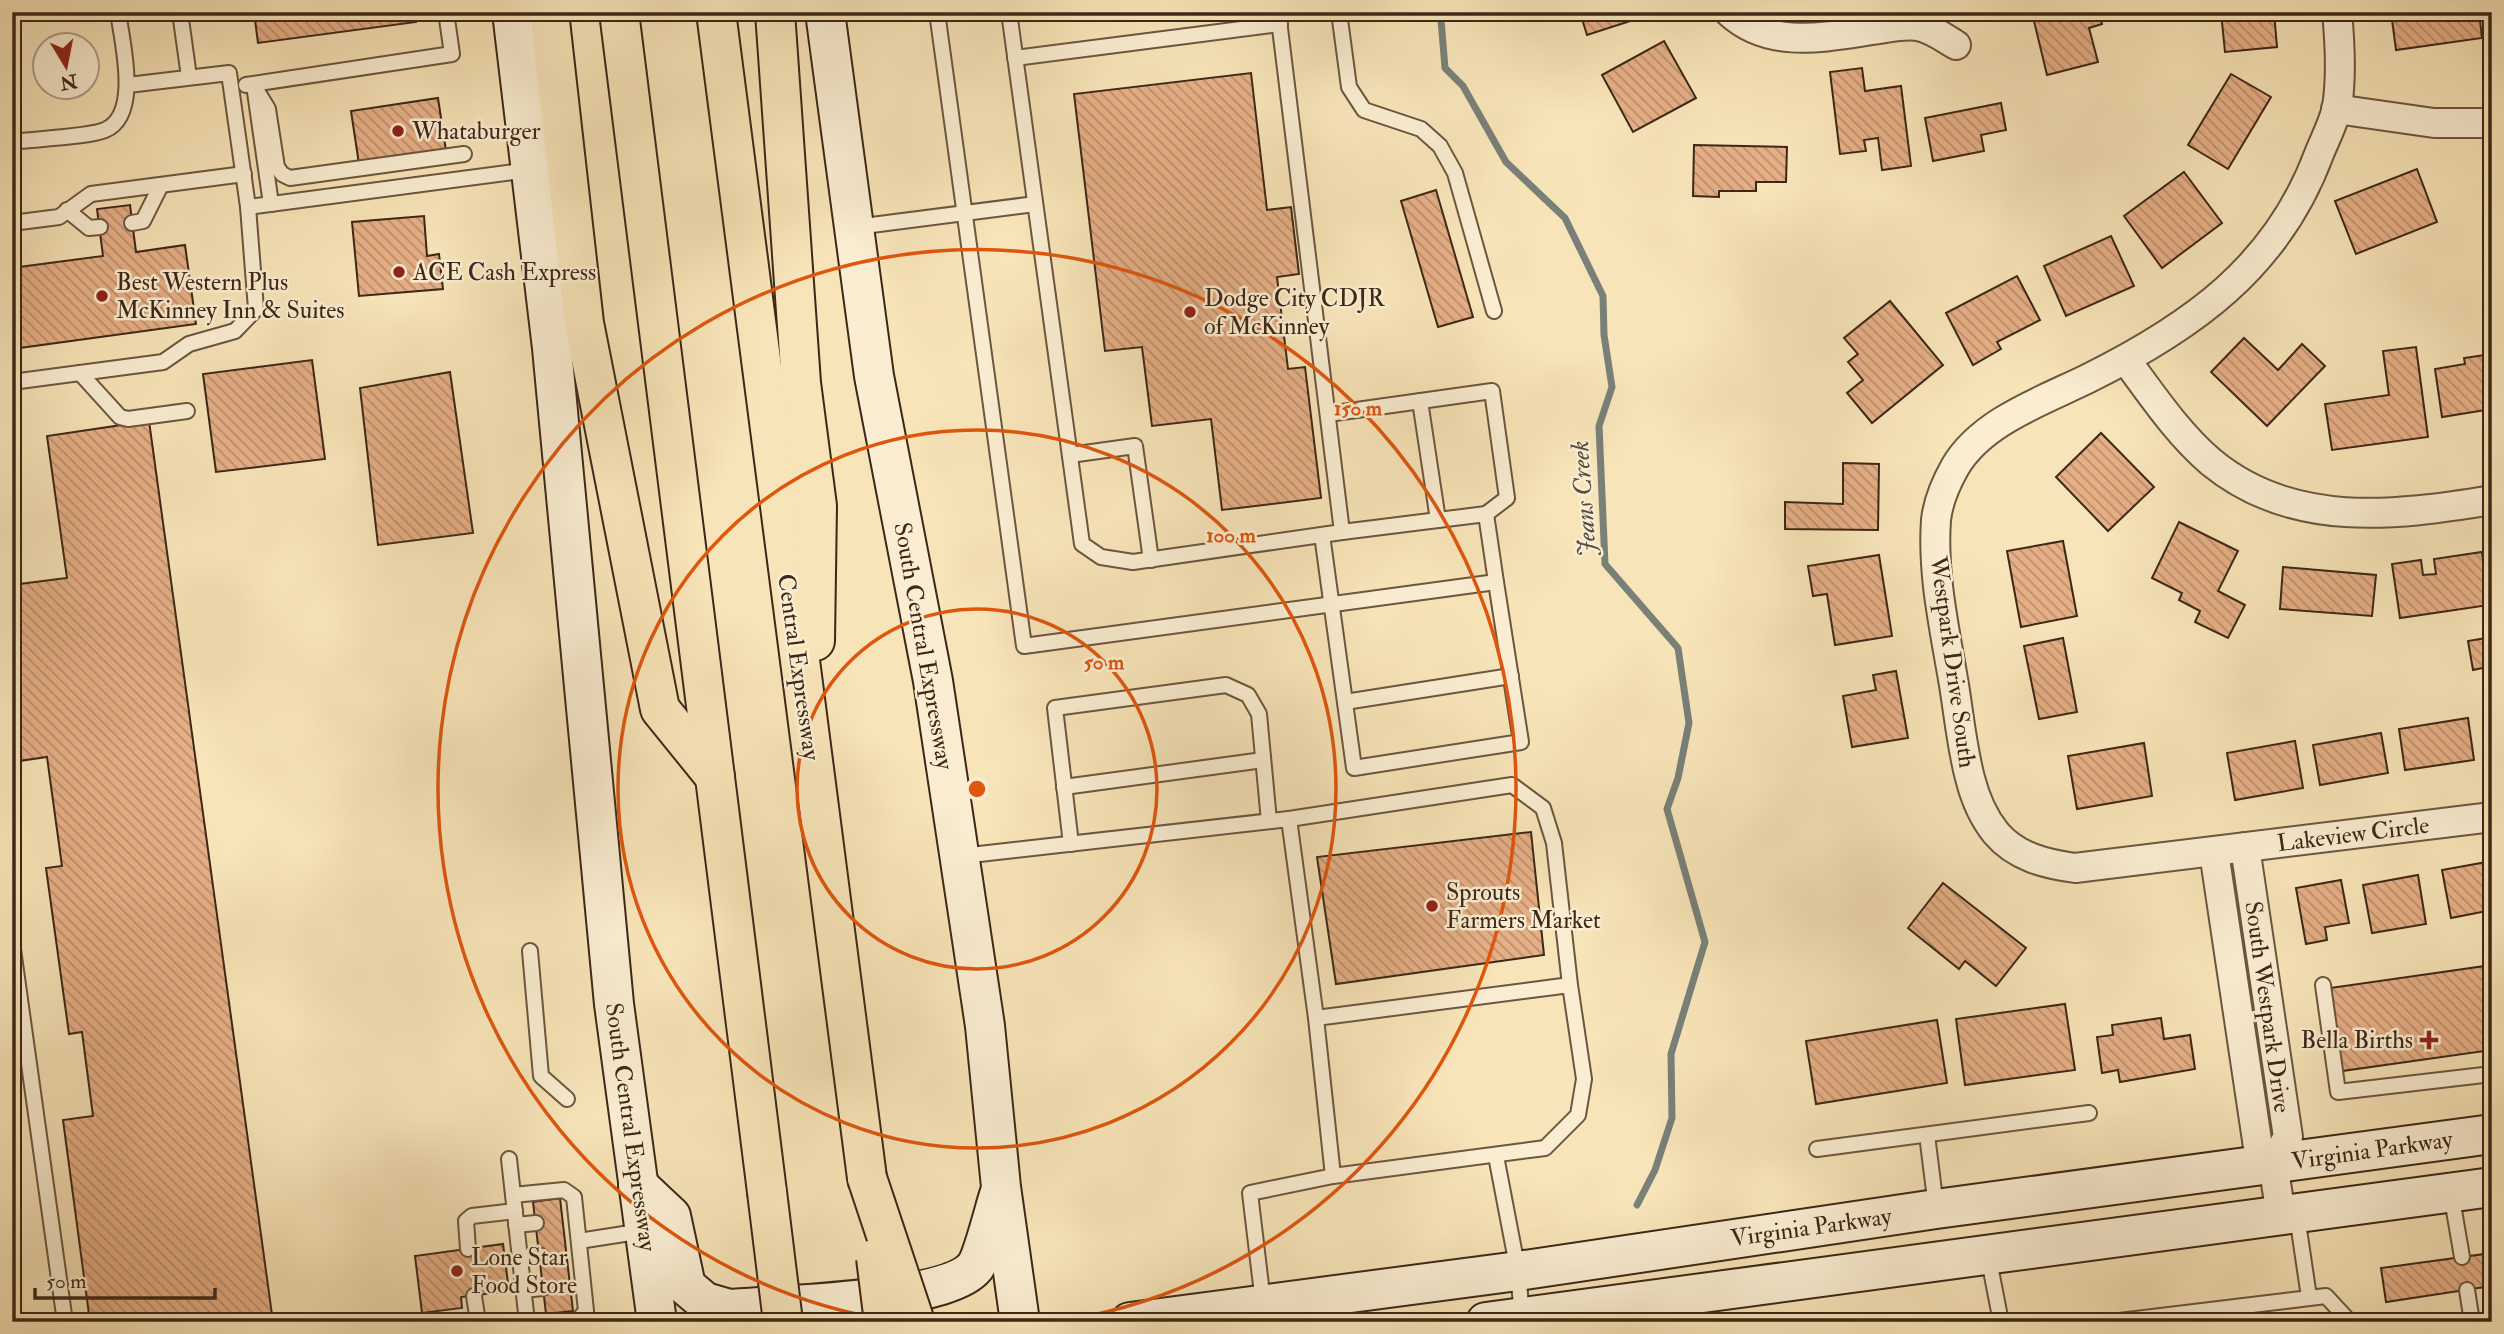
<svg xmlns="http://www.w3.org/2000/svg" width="2504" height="1334" font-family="'IM FELL Double Pica',serif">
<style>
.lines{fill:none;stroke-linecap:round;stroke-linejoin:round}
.stream{stroke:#798078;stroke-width:7}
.building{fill:url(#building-back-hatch);stroke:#3d2717;stroke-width:2}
.service-casing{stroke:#6c563f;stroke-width:18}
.minor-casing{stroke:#6c563f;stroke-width:32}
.secondary-casing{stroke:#3d2717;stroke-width:42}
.motorway-casing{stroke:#3d2717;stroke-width:42}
.service{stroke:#faedd1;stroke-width:14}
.minor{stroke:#faedd1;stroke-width:28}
.secondary{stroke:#faedd1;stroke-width:38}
.motorway{stroke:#f7e4b8;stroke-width:38}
.motorway-bridge-casing{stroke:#3d2717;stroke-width:42;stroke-linecap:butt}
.motorway-bridge{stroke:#f7e4b8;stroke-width:38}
.ring{fill:none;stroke:#df560d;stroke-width:3.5}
.poi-dot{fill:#8f2418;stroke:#faedd1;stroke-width:2.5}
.labels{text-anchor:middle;stroke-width:5;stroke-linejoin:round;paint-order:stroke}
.poi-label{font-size:24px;fill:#3d2717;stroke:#faedd1;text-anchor:start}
.street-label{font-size:24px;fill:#3d2717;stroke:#faedd1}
.water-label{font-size:26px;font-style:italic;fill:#564c40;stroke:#faedd1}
.centre{fill:#df560d;stroke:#faedd1;stroke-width:3.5}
.ring-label{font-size:21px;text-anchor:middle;font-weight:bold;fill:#df560d;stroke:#faedd1;stroke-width:5;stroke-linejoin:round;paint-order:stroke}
</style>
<defs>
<pattern id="building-back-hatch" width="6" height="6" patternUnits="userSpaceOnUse" patternTransform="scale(1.75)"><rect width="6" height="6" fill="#e6af86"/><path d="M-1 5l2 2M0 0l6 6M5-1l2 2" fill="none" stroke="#bc8e6d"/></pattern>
</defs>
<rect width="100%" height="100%" fill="#f7e4b8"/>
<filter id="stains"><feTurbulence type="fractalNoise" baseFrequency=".00286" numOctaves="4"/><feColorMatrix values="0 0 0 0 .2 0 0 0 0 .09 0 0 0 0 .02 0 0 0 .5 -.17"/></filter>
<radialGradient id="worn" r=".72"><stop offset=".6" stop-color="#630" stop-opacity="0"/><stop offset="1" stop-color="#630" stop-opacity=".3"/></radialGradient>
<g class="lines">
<path class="stream" d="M1448 12 1441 20 1445 68 1463 86 1506 162 1565 218 1603 296 1604 335 1612 387 1599 426 1605 564 1678 648 1689 723 1678 778 1667 809 1705 942 1671 1054 1672 1118 1655 1170 1637 1205"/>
</g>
<g class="building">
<path d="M254 12H414L416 22 258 43Z"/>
<path d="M1580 12H1652V14L1587 35Z"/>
<path d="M2051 12H2099L2102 24 2089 28 2098 62 2047 75 2033 17Z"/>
<path d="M2221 12H2274L2277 47 2225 52Z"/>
<path d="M2391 12H2479L2482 38 2396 50Z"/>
<path d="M1664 41 1696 98 1633 132 1602 75Z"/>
<path d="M1862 68 1865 91 1901 86 1911 166 1882 170 1878 138 1864 140 1866 151 1840 154 1830 72Z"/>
<path d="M1251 73 1267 210 1291 207 1299 274 1277 277 1288 369 1305 367 1321 498 1222 510 1211 419 1152 426 1142 347 1105 351 1074 94Z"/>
<path d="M2231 74 2271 97 2228 169 2188 145Z"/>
<path d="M438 98 446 151 359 164 351 111Z"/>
<path d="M2001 103 2006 130 1981 135 1984 151 1933 161 1925 118Z"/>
<path d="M1694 145 1787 147 1786 182H1756V191H1719V197L1693 196Z"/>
<path d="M2417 169 2437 222 2356 254 2335 201Z"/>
<path d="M2184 172 2222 223 2162 268 2124 216Z"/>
<path d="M1436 190 1473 317 1438 327 1401 201Z"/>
<path d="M130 205 136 252 185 245 196 324 12 349V268L103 256 97 209Z"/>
<path d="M424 216 427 256 439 254 443 289 359 296 352 222Z"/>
<path d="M2111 236 2134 286 2066 316 2044 266Z"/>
<path d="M2017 276 2040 320 1997 342 2001 349 1973 365 1946 313Z"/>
<path d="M1890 301 1943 365 1872 423 1847 393 1863 380 1848 362 1858 354 1844 338Z"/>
<path d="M2244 338 2278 370 2302 344 2325 366 2267 426 2211 372Z"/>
<path d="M2416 347 2428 437 2332 450 2325 404 2389 395 2383 351Z"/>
<path d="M2492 354V409L2442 417 2435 369 2465 364 2464 358Z"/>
<path d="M312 360 325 459 216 472 203 374Z"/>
<path d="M450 372 473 533 378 545 360 388Z"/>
<path d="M149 421 273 1322H90L63 1120 93 1116 82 1032 69 1034 46 868 62 866 47 757 12 762V585L67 578 47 436Z"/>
<path d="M2101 433 2154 487 2108 531 2056 477Z"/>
<path d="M1843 463 1879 464 1878 530 1785 529V502L1843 504Z"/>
<path d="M2179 522 2238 551 2218 591 2245 605 2228 638 2195 622 2200 611 2179 600 2182 593 2152 578Z"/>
<path d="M2063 541 2077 616 2021 627 2007 551Z"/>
<path d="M2482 552 2489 605 2400 618 2392 564 2421 560 2423 575 2436 574 2434 559Z"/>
<path d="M1879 555 1892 636 1835 645 1827 594 1813 596 1808 566Z"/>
<path d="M2283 567 2376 575 2372 616 2280 609Z"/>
<path d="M2492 637V666L2473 670 2468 641Z"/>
<path d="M2063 638 2077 712 2039 719 2024 646Z"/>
<path d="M1896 671 1908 738 1852 747 1843 696 1876 690 1873 675Z"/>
<path d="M2468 718 2474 760 2405 770 2399 729Z"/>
<path d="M2488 718H2492V744Z"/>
<path d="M2381 733 2388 773 2320 785 2313 745Z"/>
<path d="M2295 741 2303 788 2235 800 2227 753Z"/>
<path d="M2144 743 2152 796 2077 809 2068 756Z"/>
<path d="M1531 832 1544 955 1336 984 1317 857Z"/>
<path d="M2492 861V910L2451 918 2442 870Z"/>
<path d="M2418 875 2426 924 2372 933 2363 885Z"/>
<path d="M2341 880 2349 923 2325 927 2327 940 2306 944 2296 888Z"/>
<path d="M1943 883 2026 948 1996 986 1965 961 1959 969 1908 928Z"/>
<path d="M2492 965V1050L2342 1071 2330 988Z"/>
<path d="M2065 1004 2075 1070 1965 1085 1956 1019Z"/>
<path d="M2161 1018 2164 1039 2190 1035 2195 1069 2120 1082 2118 1070 2102 1073 2097 1037 2113 1035 2112 1025Z"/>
<path d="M1937 1020 1947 1083 1816 1104 1806 1041Z"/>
<path d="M560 1198 573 1311 546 1314 533 1202Z"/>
<path d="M503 1244 509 1291 461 1297 462 1308 422 1313 415 1256Z"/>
<path d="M2492 1253V1286L2386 1302 2381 1268Z"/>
</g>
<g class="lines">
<defs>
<g id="service">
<path d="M180 12 189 77"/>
<path d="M937 12 1024 646 1496 582 1486 514 1342 532"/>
<path d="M1009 12 1082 544 1101 557 1133 562 1342 532 1278 12"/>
<path d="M1339 12 1349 87 1364 110 1421 129 1440 146 1455 173 1494 311"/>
<path d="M1015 58 1280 24"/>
<path d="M246 85 452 54 446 12"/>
<path d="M254 86 268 109 277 167 282 174 290 178 464 154"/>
<path d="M255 92 271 204"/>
<path d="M12 142C32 139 89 137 105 130 141 115 122 42 118 12"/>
<path d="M248 207 529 170"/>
<path d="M67 210 89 228 100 227"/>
<path d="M12 223 59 217 91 194 244 174"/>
<path d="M132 223 143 221 161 185"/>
<path d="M856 227 1035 204"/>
<path d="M80 373 120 417 128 419 187 411"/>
<path d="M12 382 163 362 189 344 235 331 256 309 248 207 229 73 128 85"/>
<path d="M1420 401 1438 520"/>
<path d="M1328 414 1492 391 1507 498 1486 514"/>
<path d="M1070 455 1135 446 1151 560"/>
<path d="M1322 535 1354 768 1521 742 1496 582"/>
<path d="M1345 702 1511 676"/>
<path d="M1064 787 1263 760"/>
<path d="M1289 819 1512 785 1543 808 1554 843 1570 985 1316 1018 1333 1176 1545 1148 1578 1115 1584 1079 1570 985"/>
<path d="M1071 844 1055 708 1226 685 1248 695 1259 714 1269 821"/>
<path d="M962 856 1289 819 1316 1018"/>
<path d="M12 942 65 1322"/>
<path d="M530 951 541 1076 567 1099"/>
<path d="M2323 985 2338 1092 2492 1074"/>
<path d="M1927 1135 1936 1207"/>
<path d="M1817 1149 2089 1113"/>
<path d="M1496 1156 1518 1271 1522 1317"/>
<path d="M509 1159 513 1195 564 1190 574 1197 586 1311 577 1321 569 1322"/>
<path d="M2451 1193 2462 1257"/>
<path d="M513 1195 527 1322"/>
<path d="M2297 1216 2309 1297"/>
<path d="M516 1225 536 1223"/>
<path d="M579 1241 643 1231"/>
<path d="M468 1249 466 1221 472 1216 515 1211"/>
<path d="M1988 1255 2001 1322"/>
<path d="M520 1258 539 1255"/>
<path d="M523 1290 543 1288"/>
<path d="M2467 1290 2472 1322"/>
<path d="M474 1296 478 1322"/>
<path d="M1263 1302 1250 1193 1333 1176"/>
<path d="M12 1320 19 1322"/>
<path d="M2111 1322 2326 1296 2350 1322"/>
<path d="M2486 1322 2492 1321"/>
</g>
<g id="minor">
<path d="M1729 12C1771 51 1829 36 1880 29 1892 27 1905 24 1917 26 1931 28 1944 38 1956 45"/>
<path d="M2337 12C2340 43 2342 76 2337 107 2334 122 2325 139 2319 154 2277 267 2192 327 2087 379 2042 401 1981 422 1955 467 1946 483 1938 502 1936 520 1932 575 1945 631 1954 685 1959 716 1962 748 1970 778 1975 798 1983 817 1996 833 2016 857 2046 864 2075 868L2492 817"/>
<path d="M2336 109 2434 123H2492"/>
<path d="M2126 360C2152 395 2178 434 2211 462 2292 529 2395 516 2492 500"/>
<path d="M2245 847 2288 1137 2273 1163"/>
<path d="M2214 852 2258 1147 2273 1163 2281 1216"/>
</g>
<g id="secondary">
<path d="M512 12 552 348 614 1004 657 1322"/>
<path d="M825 12 874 376 933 681 985 1026 1001 1187 1020 1322"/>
<path d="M638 1185 671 1216 686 1286 705 1302 729 1309C777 1305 947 1302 975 1267 983 1256 994 1210 999 1195"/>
<path d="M1130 1322 1518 1271 1936 1209 2492 1134"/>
<path d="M1486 1322 2492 1187"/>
</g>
<g id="motorway">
<path d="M549 12 584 323 660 709 715 777"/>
<path d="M619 12 767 1192"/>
<path d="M716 12 867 1178"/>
<path d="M775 12 801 383 817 506 815 641"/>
</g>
</defs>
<use href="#service" class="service-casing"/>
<use href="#minor" class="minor-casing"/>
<use href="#secondary" class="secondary-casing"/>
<use href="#motorway" class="motorway-casing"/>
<use href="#service" class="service"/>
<use href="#minor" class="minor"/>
<use href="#secondary" class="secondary"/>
<use href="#motorway" class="motorway"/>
<defs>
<g id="motorway-bridge">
<path d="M867 1178 915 1322"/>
<path d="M767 1192 783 1322"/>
<path d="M876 1258 884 1322"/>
</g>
</defs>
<use href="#motorway-bridge" class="motorway-bridge-casing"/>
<use href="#motorway-bridge" class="motorway-bridge"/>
</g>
<g class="ring">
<circle cx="977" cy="789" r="180"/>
<circle cx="977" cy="789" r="359"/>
<path d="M893 1321A539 539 0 1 1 1061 1321"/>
</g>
<g class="poi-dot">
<circle cx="398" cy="131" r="7"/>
<circle cx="399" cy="272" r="7"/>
<circle cx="102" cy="296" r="7"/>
<circle cx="1190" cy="312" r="7"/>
<circle cx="1432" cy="906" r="7"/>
<path d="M2425.5 1029.5h7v7h7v7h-7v7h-7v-7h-7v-7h7z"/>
<circle cx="457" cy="1271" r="7"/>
</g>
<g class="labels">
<g class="poi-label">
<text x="412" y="139">Whataburger</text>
<text x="413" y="280">ACE Cash Express</text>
<text x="116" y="290">Best Western Plus<tspan x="116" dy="28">McKinney Inn &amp; Suites</tspan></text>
<text x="1204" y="306">Dodge City CDJR<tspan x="1204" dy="28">of McKinney</tspan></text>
<text x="1446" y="900">Sprouts<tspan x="1446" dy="28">Farmers Market</tspan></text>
<text x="2413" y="1048" text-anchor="end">Bella Births</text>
<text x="471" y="1265">Lone Star<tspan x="471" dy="28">Food Store</tspan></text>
</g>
<g class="street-label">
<text transform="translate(924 646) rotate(80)" y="8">South Central Expressway</text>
<text transform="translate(1953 662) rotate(82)" y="8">Westpark Drive South</text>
<text transform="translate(799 667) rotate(82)" y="8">Central Expressway</text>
<text transform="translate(2353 834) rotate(-7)" y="8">Lakeview Circle</text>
<text transform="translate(2268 1007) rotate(82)" y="8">South Westpark Drive</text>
<text transform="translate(631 1127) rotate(82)" y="8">South Central Expressway</text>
<text transform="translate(2372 1150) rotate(-8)" y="8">Virginia Parkway</text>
<text transform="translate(1811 1227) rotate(-8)" y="8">Virginia Parkway</text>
</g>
<g class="water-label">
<text transform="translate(1583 499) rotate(-94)" y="9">Jeans Creek</text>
</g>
</g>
<circle cx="977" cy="789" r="10" class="centre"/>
<g class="ring-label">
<text x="1358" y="415">150 m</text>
<text x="1231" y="542">100 m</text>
<text x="1104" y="669">50 m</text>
</g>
<rect width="2504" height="1334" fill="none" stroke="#f7e4b8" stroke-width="42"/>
<rect x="14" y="14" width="2476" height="1306" fill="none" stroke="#3d2717" stroke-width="3.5"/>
<rect x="21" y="21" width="2462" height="1292" fill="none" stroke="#3d2717" stroke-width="2"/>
<g transform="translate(66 66) rotate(170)"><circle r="33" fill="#faedd1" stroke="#ae9e87" stroke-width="2"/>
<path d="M0-5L12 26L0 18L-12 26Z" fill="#8f2418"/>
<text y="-10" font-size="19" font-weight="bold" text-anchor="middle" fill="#3d2717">N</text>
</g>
<path d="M35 1288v10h180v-10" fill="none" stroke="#3d2717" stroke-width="3.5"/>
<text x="46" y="1288" font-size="21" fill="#3d2717" stroke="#faedd1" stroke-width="5" paint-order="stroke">50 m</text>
<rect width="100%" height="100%" filter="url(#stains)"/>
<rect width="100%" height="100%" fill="url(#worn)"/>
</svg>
